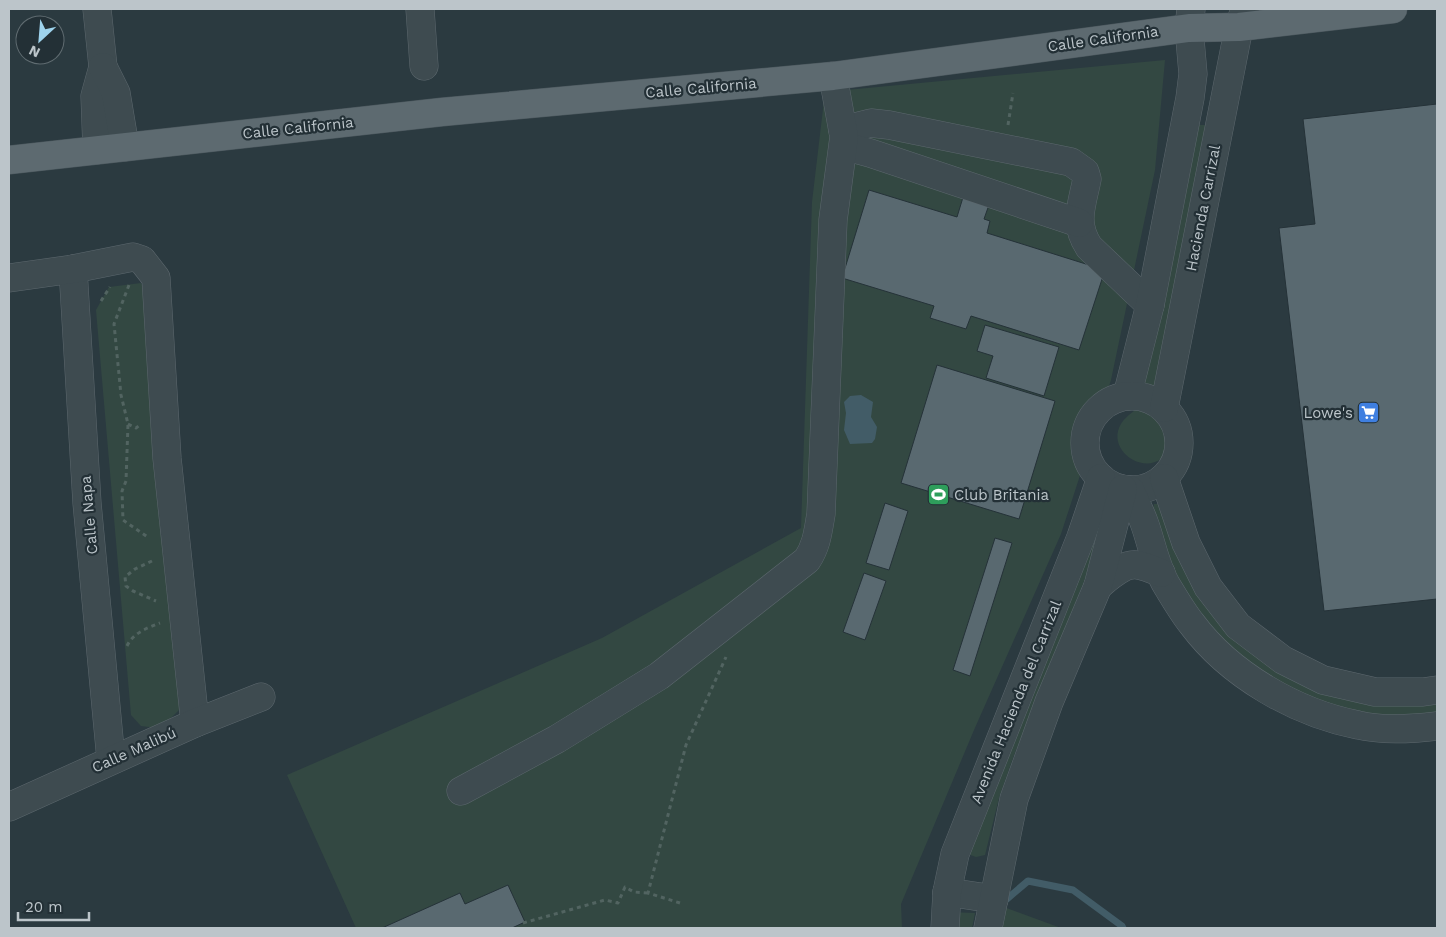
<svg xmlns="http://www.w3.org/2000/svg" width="1446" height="937" font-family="'Work Sans',sans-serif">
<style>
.green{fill:#334842}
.water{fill:#425c67}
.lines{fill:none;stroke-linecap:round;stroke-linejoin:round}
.stream{stroke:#425c67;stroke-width:7}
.building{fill:#596970;stroke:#253238}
.minor-casing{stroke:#5d686e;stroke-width:29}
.major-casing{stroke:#4b575d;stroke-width:29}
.path{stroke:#526461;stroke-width:3;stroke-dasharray:4 4;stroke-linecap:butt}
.minor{stroke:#3e4b50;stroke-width:28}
.major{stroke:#5d6a70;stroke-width:28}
.labels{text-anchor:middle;stroke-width:4.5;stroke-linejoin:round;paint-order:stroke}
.street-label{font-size:15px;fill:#bcc5ca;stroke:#233036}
.poi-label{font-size:15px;fill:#bcc5ca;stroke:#233036;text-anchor:end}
</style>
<rect width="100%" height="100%" fill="#2b3a40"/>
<g class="green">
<path d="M1165 60 1155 170 1111 380 1061 534 974 730 901 904 902 928H356L287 775 602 638 801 528 812 202 825 92Z"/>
<path d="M1195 125H1206L1160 398 1151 394H1141Z"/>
<path d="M141 283 145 290 180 709 172 717 157 728 141 726 131 715 96 310 109 287Z"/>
<path d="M1135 410H1151L1167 418 1172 443C1169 447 1165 456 1161 459 1141 473 1110 451 1119 428 1122 420 1129 415 1135 410Z"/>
<path d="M1101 500 1114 507 1013 758 999 798 985 855 976 857 962 852Z"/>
<path d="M1154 504H1163L1252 653 1437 701V717H1393L1338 711 1247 665 1197 614 1177 580 1152 514Z"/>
<path d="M985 900 1061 928H982Z"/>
<path d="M948 912 975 913 972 928H947Z"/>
</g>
<path class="water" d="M861 395 873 402 871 417 877 427 875 439 872 443 850 444 844 430 846 413 844 402 850 396Z"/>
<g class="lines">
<path class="stream" d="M1001 904 1028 881 1073 890 1122 926 1123 928"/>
</g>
<g class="building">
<path d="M1437 104V599L1324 611 1279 228 1315 224 1303 119Z"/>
<path d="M869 190 957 217 964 194 990 202 984 219 990 221 987 233 1105 270 1079 350 971 316 966 329 930 318 934 306 842 278Z"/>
<path d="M985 325 1059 347 1044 396 986 378 993 356 977 351Z"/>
<path d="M937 365 1055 401 1019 519 901 483Z"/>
<path d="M885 503 908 511 889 570 866 563Z"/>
<path d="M995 538 1012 543 970 676 953 670Z"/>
<path d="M864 573 886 581 865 640 843 632Z"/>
<path d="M508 885 525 922 512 928H382L460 893 465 904Z"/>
</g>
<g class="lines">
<defs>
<g id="minor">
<path d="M97 9 103 67 95 96 97 150"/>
<path d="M420 9 424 66"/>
<path d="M103 67 116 93 125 147"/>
<path d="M843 130 871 123 889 125 1071 162 1085 172 1087 179C1082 205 1073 223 1089 247L1150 305"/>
<path d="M844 146 870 153 1079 223"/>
<path d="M73 269 87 503 111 760"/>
<path d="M9 278 73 269 133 257 142 260 156 278 167 458 195 723"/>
<path d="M1127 396 1150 305 1190 98 1193 74 1189 28 1191 9"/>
<circle cx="1132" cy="443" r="47"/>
<path d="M1164 408 1239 27 1245 9"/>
<path d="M1164 478 1186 543 1208 587 1238 626 1283 660 1323 680 1375 692H1423L1437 690"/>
<path d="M1130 490C1135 502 1141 513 1145 525 1152 545 1156 568 1167 586 1175 599 1183 613 1192 624 1230 675 1296 713 1358 725 1383 731 1412 729 1437 726"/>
<path d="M1098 586C1108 578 1123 563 1137 565 1145 566 1154 570 1161 573"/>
<path d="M461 791 557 739 659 676 807 560C817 545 818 531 821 514L833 220 844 137 833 76"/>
<path d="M9 807 195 723 261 697"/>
<path d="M947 892 994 899"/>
<path d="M945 928 947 892 955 854 1081 537 1101 478"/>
<path d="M988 928 1014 799 1049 702 1098 586 1123 489"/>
</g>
<path id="major" d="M9 160 442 112 833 76 1189 28 1239 27 1393 9"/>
</defs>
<use href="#minor" class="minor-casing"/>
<use href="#major" class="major-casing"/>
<g class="path">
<path d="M1008 125 1013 93"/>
<path d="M129 285 114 324 121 395 128 424 126 481 122 491 123 520 149 538"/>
<path d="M101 301 110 287"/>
<path d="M128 424 136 428 140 425"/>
<path d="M152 561 135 569 125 577 126 586 133 591 156 601"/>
<path d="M127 646C133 633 147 628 160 623"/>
<path d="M680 903 648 893 686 745 726 657"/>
<path d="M523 923 605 900 618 903 625 887 634 892 648 893"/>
</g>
<use href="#minor" class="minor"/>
<use href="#major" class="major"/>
</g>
<defs>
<symbol id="supermarket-square" viewBox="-11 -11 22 22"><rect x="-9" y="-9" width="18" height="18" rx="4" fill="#3f7fe0" stroke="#233036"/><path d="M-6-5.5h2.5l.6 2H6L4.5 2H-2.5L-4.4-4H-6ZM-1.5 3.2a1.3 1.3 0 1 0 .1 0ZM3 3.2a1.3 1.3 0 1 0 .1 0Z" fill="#fff"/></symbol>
<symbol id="stadium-square" viewBox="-11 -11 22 22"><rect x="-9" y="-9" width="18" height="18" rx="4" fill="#2e9e5b" stroke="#233036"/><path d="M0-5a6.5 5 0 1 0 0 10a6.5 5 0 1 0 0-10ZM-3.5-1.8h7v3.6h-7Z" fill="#fff"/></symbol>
</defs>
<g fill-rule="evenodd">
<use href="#supermarket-square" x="1356" y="400" width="25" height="25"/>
<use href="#stadium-square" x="926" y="482" width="25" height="25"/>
</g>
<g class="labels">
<g class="street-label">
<text transform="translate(1103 39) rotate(-8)" y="5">Calle California</text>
<text transform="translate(701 88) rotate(-5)" y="5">Calle California</text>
<text transform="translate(298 128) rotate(-6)" y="5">Calle California</text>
<text transform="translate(1203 208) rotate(-79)" y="5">Hacienda Carrizal</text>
<text transform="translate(89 515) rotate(-95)" y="5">Calle Napa</text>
<text transform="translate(1016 702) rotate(-68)" y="5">Avenida Hacienda del Carrizal</text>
<text transform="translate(134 750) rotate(-24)" y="5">Calle Malibú</text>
</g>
<g class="poi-label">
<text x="1353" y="418">Lowe's</text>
<text x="954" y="500" text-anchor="start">Club Britania</text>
</g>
</g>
<rect width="1446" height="937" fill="none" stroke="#bcc5ca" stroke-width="20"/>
<g transform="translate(40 40) rotate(206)"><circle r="24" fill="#233036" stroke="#606c71"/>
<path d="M0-4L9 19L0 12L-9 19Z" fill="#9ed3ed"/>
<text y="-8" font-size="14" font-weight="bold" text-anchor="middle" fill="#bcc5ca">N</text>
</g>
<path d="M18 912v8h71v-8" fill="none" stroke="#bcc5ca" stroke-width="2.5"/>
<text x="25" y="912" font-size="15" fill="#bcc5ca" stroke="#233036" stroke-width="4" paint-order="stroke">20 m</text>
</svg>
